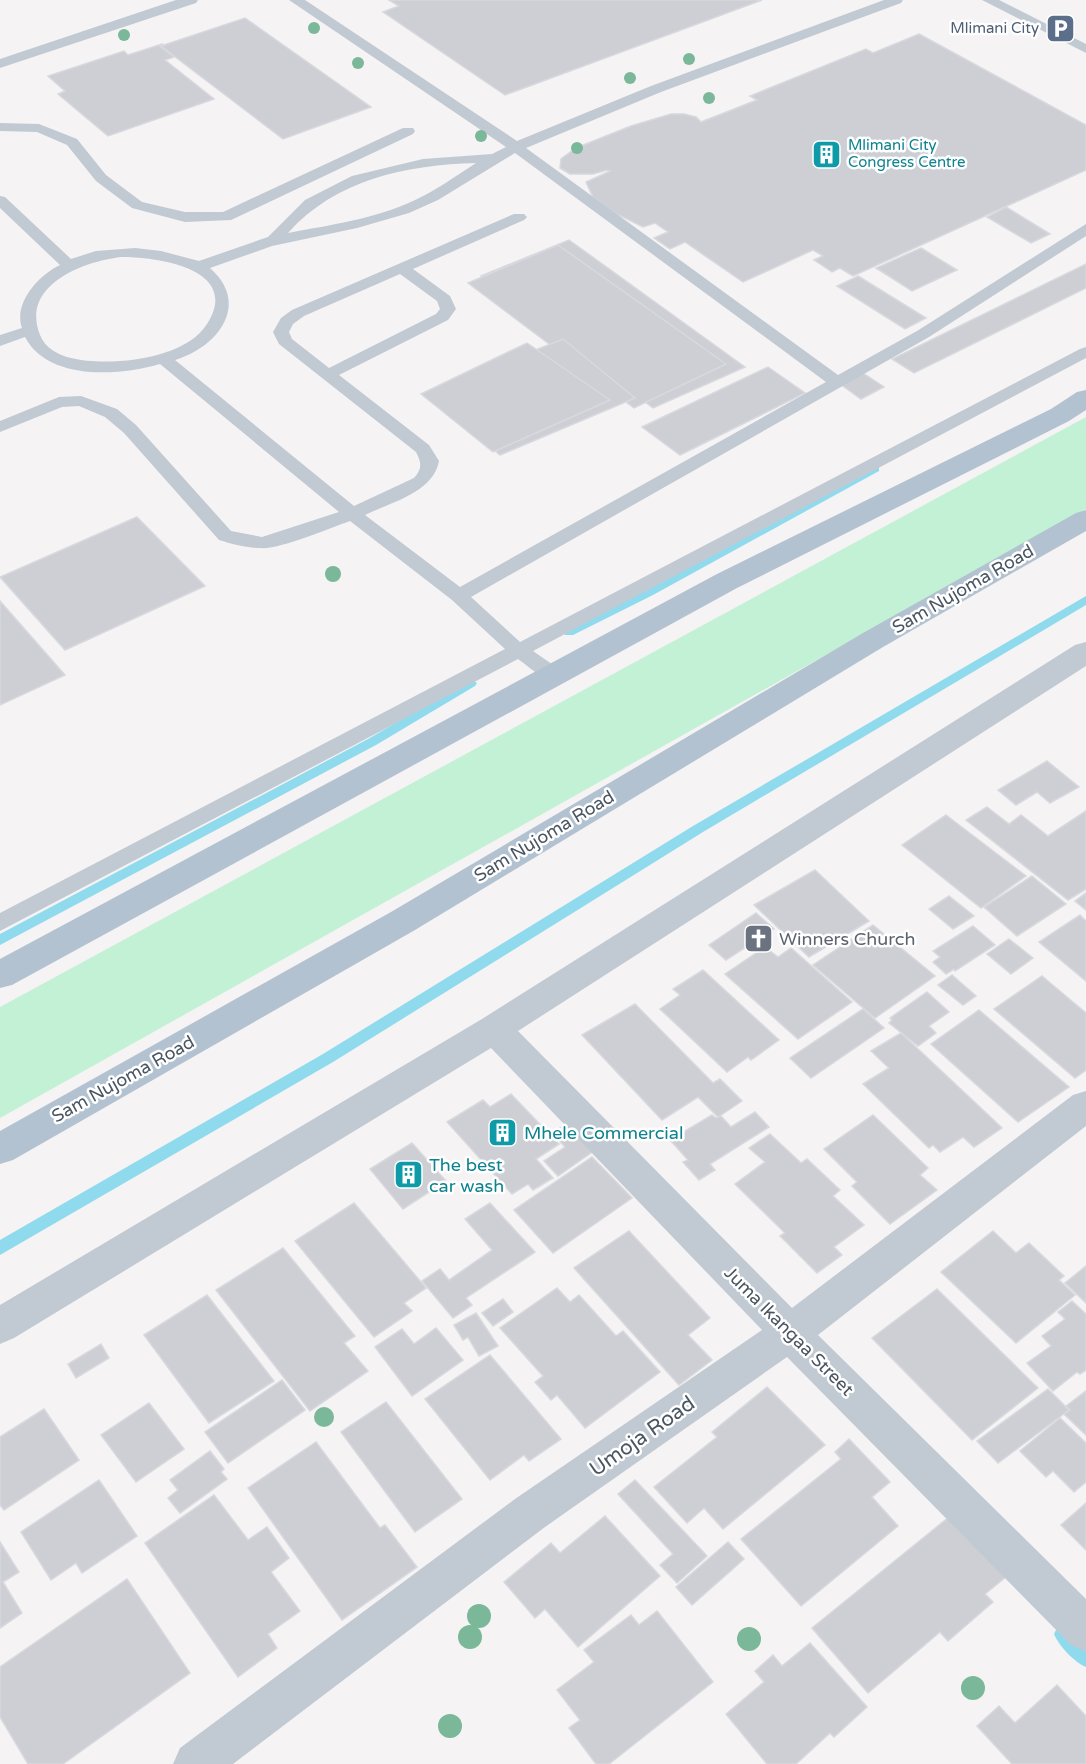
<svg xmlns="http://www.w3.org/2000/svg" width="1086" height="1764" font-family="'Varela Round',sans-serif">
<style>
.green{fill:#c3f1d5}
.lines{fill:none;stroke-linecap:round;stroke-linejoin:round}
.stream{fill:#90daee;fill-rule:evenodd}
.building{fill:#cdcfd5;stroke:#d7d9de;stroke-width:1.5}
.service{fill:#c1cad2;fill-rule:evenodd}
.minor{fill:#c1cad2;fill-rule:evenodd}
.primary{fill:#b3c2d1;fill-rule:evenodd}
.tree{fill:#7bb799}
.labels{text-anchor:middle;stroke-width:5;stroke-linejoin:round;paint-order:stroke}
.far-service-label{font-size:15px;fill:#4e5e75;stroke:#fff;text-anchor:end}
.far-culture-label{font-size:15px;fill:#0d838f;stroke:#fff;text-anchor:start}
.street-label{font-size:18px;fill:#4a5661;stroke:#fff}
.worship-label{font-size:18px;fill:#5b616d;stroke:#fff;text-anchor:start}
.culture-label{font-size:18px;fill:#0d838f;stroke:#fff;text-anchor:start}
.near-street-label{font-size:21px;fill:#4a5661;stroke:#fff}
</style>
<rect width="100%" height="100%" fill="#f5f3f3"/>
<path class="green" d="M1086 417V509L0 1118V1007Z"/>
<g class="lines">
<g class="stream">
<path d="M875 466 879 467V471L653 595 573 635H565L563 632 565 629 645 589Z"/>
<path d="M1086 596V605L703 832 333 1062 0 1255V1240L323 1054 693 826Z"/>
<path d="M471 679 477 683 475 686 376 745 0 945V934L368 739Z"/>
<path d="M1063 1625 1069 1628 1086 1645V1667C1074 1662 1059 1646 1054 1634L1057 1628Z"/>
</g>
</g>
<g class="building">
<path d="M389 0H762L505 95 383 12 399 6Z"/>
<path d="M245 18 371 107 283 139 161 46Z"/>
<path d="M919 34 1086 125V170L853 276 840 268 832 272 814 260 823 256 813 250 743 282 685 242 670 249 654 238 668 232 655 223 643 227 613 212 593 197 586 182 610 171 607 170 593 174H570L560 168 561 159 576 148 631 126 671 114H684L696 117 701 122 757 100 750 96 866 49 873 53Z"/>
<path d="M162 44 164 45 160 46 174 57 165 60 214 99 108 136 58 94 65 91 48 76 124 51 128 55Z"/>
<path d="M1006 207 1050 234 1031 243 987 217Z"/>
<path d="M569 240 745 367 653 408 481 276Z"/>
<path d="M558 245 726 364 634 408 468 283Z"/>
<path d="M921 248 957 270 912 291 876 268Z"/>
<path d="M1086 264V288L914 373 892 359Z"/>
<path d="M858 276 926 318 905 329 837 286Z"/>
<path d="M563 339 635 398 500 455 430 392Z"/>
<path d="M527 343 610 400 493 452 421 394Z"/>
<path d="M768 367 805 393 680 455 642 427Z"/>
<path d="M863 373 884 387 861 399 840 384Z"/>
<path d="M137 517 205 586 65 650 0 577Z"/>
<path d="M0 601 65 675 0 705Z"/>
<path d="M1047 761 1079 787 1050 803 1037 792 1016 805 998 790Z"/>
<path d="M987 807 1009 824 1021 815 1048 836 1086 811V889L1068 900 966 820Z"/>
<path d="M946 815 1026 876 981 908 902 845Z"/>
<path d="M815 870 869 921 809 957 754 905Z"/>
<path d="M1032 876 1066 904 1017 936 984 907Z"/>
<path d="M1086 893V910L1075 901Z"/>
<path d="M949 896 974 916 953 929 929 909Z"/>
<path d="M756 913 774 929 726 960 709 945Z"/>
<path d="M1080 915 1086 921V981L1039 942Z"/>
<path d="M873 925 935 976 875 1018 813 965Z"/>
<path d="M973 926 995 945 955 971 954 969 946 974 933 962 940 957 933 951Z"/>
<path d="M1009 939 1033 958 1011 974 987 954Z"/>
<path d="M765 947 778 957 791 948 852 1002 798 1039 725 974Z"/>
<path d="M703 970 779 1040 751 1060 748 1057 727 1072 660 1009 680 995 673 989Z"/>
<path d="M952 975 976 996 963 1005 938 985Z"/>
<path d="M1042 976 1086 1013V1070L1075 1078 994 1009Z"/>
<path d="M927 992 949 1012 929 1026 936 1033 918 1046 889 1023 892 1020 890 1018Z"/>
<path d="M635 1004 713 1083 720 1079 742 1101 718 1117 698 1097 662 1120 582 1035Z"/>
<path d="M863 1009 884 1028 811 1078 790 1058Z"/>
<path d="M979 1010 1069 1087 1018 1122 931 1044Z"/>
<path d="M901 1033 1002 1128 974 1147 963 1137 940 1152 933 1145 929 1148 863 1084 889 1068 871 1051Z"/>
<path d="M511 1094 559 1144 536 1159 553 1178 533 1190 528 1184 512 1194 447 1122 483 1100 490 1107Z"/>
<path d="M755 1112 769 1127 710 1164 715 1170 699 1180 683 1162 688 1160 670 1140 712 1115 716 1118 721 1116 731 1127Z"/>
<path d="M873 1115 928 1168 920 1175 937 1190 890 1224 852 1186 857 1182 824 1149Z"/>
<path d="M571 1121 598 1148 558 1176 544 1161 565 1147 552 1133Z"/>
<path d="M770 1134 801 1163 807 1159 840 1190 833 1196 864 1225 834 1247 842 1255 817 1273 780 1236 785 1233 735 1184 765 1162 749 1148Z"/>
<path d="M412 1143 446 1181 403 1209 370 1169Z"/>
<path d="M592 1157 632 1198 553 1253 514 1210Z"/>
<path d="M354 1203 426 1288 404 1303 412 1311 374 1337 295 1241Z"/>
<path d="M490 1203 535 1252 466 1298 472 1305 453 1318 422 1281 440 1269 449 1280 492 1250 465 1219Z"/>
<path d="M629 1231 710 1318 688 1335 712 1360 679 1385 574 1268Z"/>
<path d="M993 1231 1016 1253 1029 1243 1064 1276 1059 1280 1075 1295 1016 1343 941 1272Z"/>
<path d="M283 1248 355 1336 344 1343 368 1371 310 1411 216 1290Z"/>
<path d="M1086 1266V1303L1065 1283Z"/>
<path d="M557 1288 570 1302 579 1295 616 1336 623 1331 660 1372 585 1428 557 1395 551 1400 535 1382 543 1376 500 1328Z"/>
<path d="M937 1289 1038 1388 972 1440 872 1338Z"/>
<path d="M207 1295 274 1381 209 1423 144 1335Z"/>
<path d="M503 1299 513 1312 493 1326 482 1313Z"/>
<path d="M1072 1301 1086 1314V1370L1080 1374 1077 1372 1053 1391 1027 1363 1051 1346 1042 1336 1065 1319 1058 1312Z"/>
<path d="M476 1313 498 1346 479 1356 468 1337 463 1340 454 1325Z"/>
<path d="M436 1328 463 1360 412 1396 375 1347 402 1329 414 1344Z"/>
<path d="M101 1344 109 1358 76 1378 68 1364Z"/>
<path d="M490 1355 561 1439 529 1461 524 1455 490 1480 425 1399Z"/>
<path d="M282 1380 305 1410 228 1463 205 1432Z"/>
<path d="M767 1387 825 1445 723 1529 704 1508 687 1523 654 1487 717 1437 712 1432Z"/>
<path d="M1048 1389 1069 1410 998 1463 977 1441Z"/>
<path d="M1086 1391V1435L1064 1414 1070 1410 1066 1406Z"/>
<path d="M386 1402 462 1499 415 1532 341 1432Z"/>
<path d="M149 1403 184 1449 136 1482 101 1435Z"/>
<path d="M44 1409 79 1460 4 1510 0 1505V1437Z"/>
<path d="M1060 1418 1086 1443V1482L1074 1492 1053 1471 1046 1477 1020 1451Z"/>
<path d="M849 1439 890 1482 872 1497 898 1526 801 1606 741 1539 841 1459 835 1452Z"/>
<path d="M316 1442 380 1528 385 1525 417 1567 342 1620 248 1488Z"/>
<path d="M210 1451 224 1469 221 1472 227 1479 180 1513 168 1498 178 1490 170 1480Z"/>
<path d="M99 1480 137 1536 82 1573 76 1563 51 1580 21 1532Z"/>
<path d="M635 1480 707 1556 677 1583 660 1565 673 1554 618 1494Z"/>
<path d="M214 1495 248 1540 267 1527 289 1558 271 1572 300 1611 268 1634 277 1648 238 1677 145 1543Z"/>
<path d="M1086 1503V1550L1061 1525Z"/>
<path d="M605 1516 660 1576 578 1647 545 1609 535 1618 504 1582 551 1543 560 1553Z"/>
<path d="M949 1517 1006 1577 985 1594 993 1602 948 1641 940 1632 868 1693 812 1628Z"/>
<path d="M0 1542 19 1572 3 1582 22 1613 0 1628Z"/>
<path d="M728 1542 744 1559 692 1605 676 1587Z"/>
<path d="M127 1579 190 1673 63 1764H28L0 1717V1667Z"/>
<path d="M657 1611 713 1682 609 1764H596L569 1728 580 1720 557 1690 594 1662 584 1650 631 1615 639 1625Z"/>
<path d="M810 1643 867 1707 834 1737 830 1733 796 1764H767L726 1714 764 1682 755 1671 773 1655 782 1666Z"/>
<path d="M1057 1685 1086 1716V1764H1012L977 1726 999 1706 1015 1723Z"/>
</g>
<g class="lines">
<g class="service">
<path d="M176 0H198L196 3 0 68V59Z"/>
<path d="M289 0H305L517 141 651 86 884 0H903L901 3 661 92 526 148 838 375 917 331 1086 224V236L929 337 471 597 520 642 1080 349 1086 347V358L533 651 559 669 562 674 559 679C544 683 530 667 518 659L0 931V913L505 649 452 600 350 521C330 528 279 550 260 548 247 548 232 544 219 540L124 433 105 417 79 406 62 407 0 432V421L59 397 81 396 117 409 136 425 231 531 262 537 339 512 160 364C119 376 48 381 25 337L0 346V335L22 328C13 303 39 275 60 265L0 208V196L5 197 71 259 96 251 135 248 161 251 199 261 268 237 305 200 352 176 423 159 492 154 506 147ZM515 153 826 382 460 587 365 515C391 502 433 493 439 461L429 445 339 375 448 320 456 309 450 296 413 269 524 220 527 217 524 214H514L292 310 281 318 273 332 279 344 416 452C422 463 422 469 414 478L354 506 175 360C218 347 251 304 210 268L272 246 357 228 409 213 438 200ZM476 163C456 176 435 191 413 201 374 219 330 225 288 233 336 179 407 165 476 163ZM122 257C158 257 242 269 207 324 185 360 108 367 71 358 58 355 45 348 40 335 20 285 84 261 122 257ZM400 274 437 301 440 309 436 314 329 368 292 339 289 332 293 324 304 316Z"/>
<path d="M982 0H999L1086 44V53Z"/>
<path d="M0 123 39 124 77 139 106 175 142 202 185 212H223L403 128H413L415 131 413 134 231 220 185 222 132 208 96 181 67 145 37 132 0 131Z"/>
</g>
<path class="minor" d="M1086 642V666L518 1031 792 1308 1073 1095 1086 1091V1126L818 1335 1086 1599V1652L1071 1645 787 1357 545 1527 233 1764H173L180 1748 515 1499 762 1330 491 1048 14 1338 0 1344V1305L482 1019 1075 645Z"/>
<g class="primary">
<path d="M1086 390V410L1069 421 737 588 12 985 0 988V959L717 574 1051 409 1077 392Z"/>
<path d="M1086 510V531L883 647 415 930 13 1160 0 1164V1131L391 912 863 633 1076 513Z"/>
</g>
</g>
<g class="tree">
<circle cx="314" cy="28" r="6"/>
<circle cx="124" cy="35" r="6"/>
<circle cx="689" cy="59" r="6"/>
<circle cx="358" cy="63" r="6"/>
<circle cx="630" cy="78" r="6"/>
<circle cx="709" cy="98" r="6"/>
<circle cx="481" cy="136" r="6"/>
<circle cx="577" cy="148" r="6"/>
<circle cx="333" cy="574" r="8"/>
<circle cx="324" cy="1417" r="10"/>
<circle cx="479" cy="1616" r="12"/>
<circle cx="470" cy="1637" r="12"/>
<circle cx="749" cy="1639" r="12"/>
<circle cx="973" cy="1688" r="12"/>
<circle cx="450" cy="1726" r="12"/>
</g>
<defs>
<symbol id="parking-square" viewBox="-11 -11 22 22"><rect x="-9" y="-9" width="18" height="18" rx="4" fill="#5c6f8a" stroke="#fff"/><path d="M-3.5-5.5H1a3.5 3.5 0 0 1 0 7H-1V5.5H-3.5ZM-1-3.4V-.6H.8a1.4 1.4 0 0 0 0-2.8Z" fill="#fff"/></symbol>
<symbol id="building-square" viewBox="-11 -11 22 22"><rect x="-9" y="-9" width="18" height="18" rx="4" fill="#0f9aa8" stroke="#fff"/><path d="M-4-6H4V6H1V3H-1V6H-4ZM-2.5-4.3h1.7v1.8h-1.7ZM.8-4.3h1.7v1.8H.8ZM-2.5-1h1.7V.8h-1.7ZM.8-1h1.7V.8H.8Z" fill="#fff"/></symbol>
<symbol id="church-square" viewBox="-11 -11 22 22"><rect x="-9" y="-9" width="18" height="18" rx="4" fill="#6b7280" stroke="#fff"/><path d="M-1.2-6h2.4v3.5h3.3v2.4h-3.3V6h-2.4V-.1h-3.3v-2.4h3.3Z" fill="#fff"/></symbol>
</defs>
<g fill-rule="evenodd">
<use href="#parking-square" x="1044" y="12" width="33" height="33"/>
<use href="#building-square" x="810" y="138" width="33" height="33"/>
<use href="#church-square" x="742" y="922" width="33" height="33"/>
<use href="#building-square" x="486" y="1116" width="33" height="33"/>
<use href="#building-square" x="392" y="1158" width="33" height="33"/>
</g>
<g class="labels">
<g class="far-service-label">
<text x="1039" y="33">Mlimani City</text>
</g>
<g class="far-culture-label">
<text x="848" y="150">Mlimani City<tspan x="848" dy="17">Congress Centre</tspan></text>
</g>
<g class="street-label">
<text transform="translate(963 589) rotate(-30)" y="6">Sam Nujoma Road</text>
<text transform="translate(544 836) rotate(-31)" y="6">Sam Nujoma Road</text>
<text transform="translate(123 1079) rotate(-29)" y="6">Sam Nujoma Road</text>
<text transform="translate(789 1331) rotate(45)" y="6">Juma Ikangaa Street</text>
</g>
<g class="worship-label">
<text x="779" y="945">Winners Church</text>
</g>
<g class="culture-label">
<text x="524" y="1139">Mhele Commercial</text>
<text x="429" y="1171">The best<tspan x="429" dy="21">car wash</tspan></text>
</g>
<g class="near-street-label">
<text transform="translate(642 1436) rotate(-35)" y="7">Umoja Road</text>
</g>
</g>
</svg>
